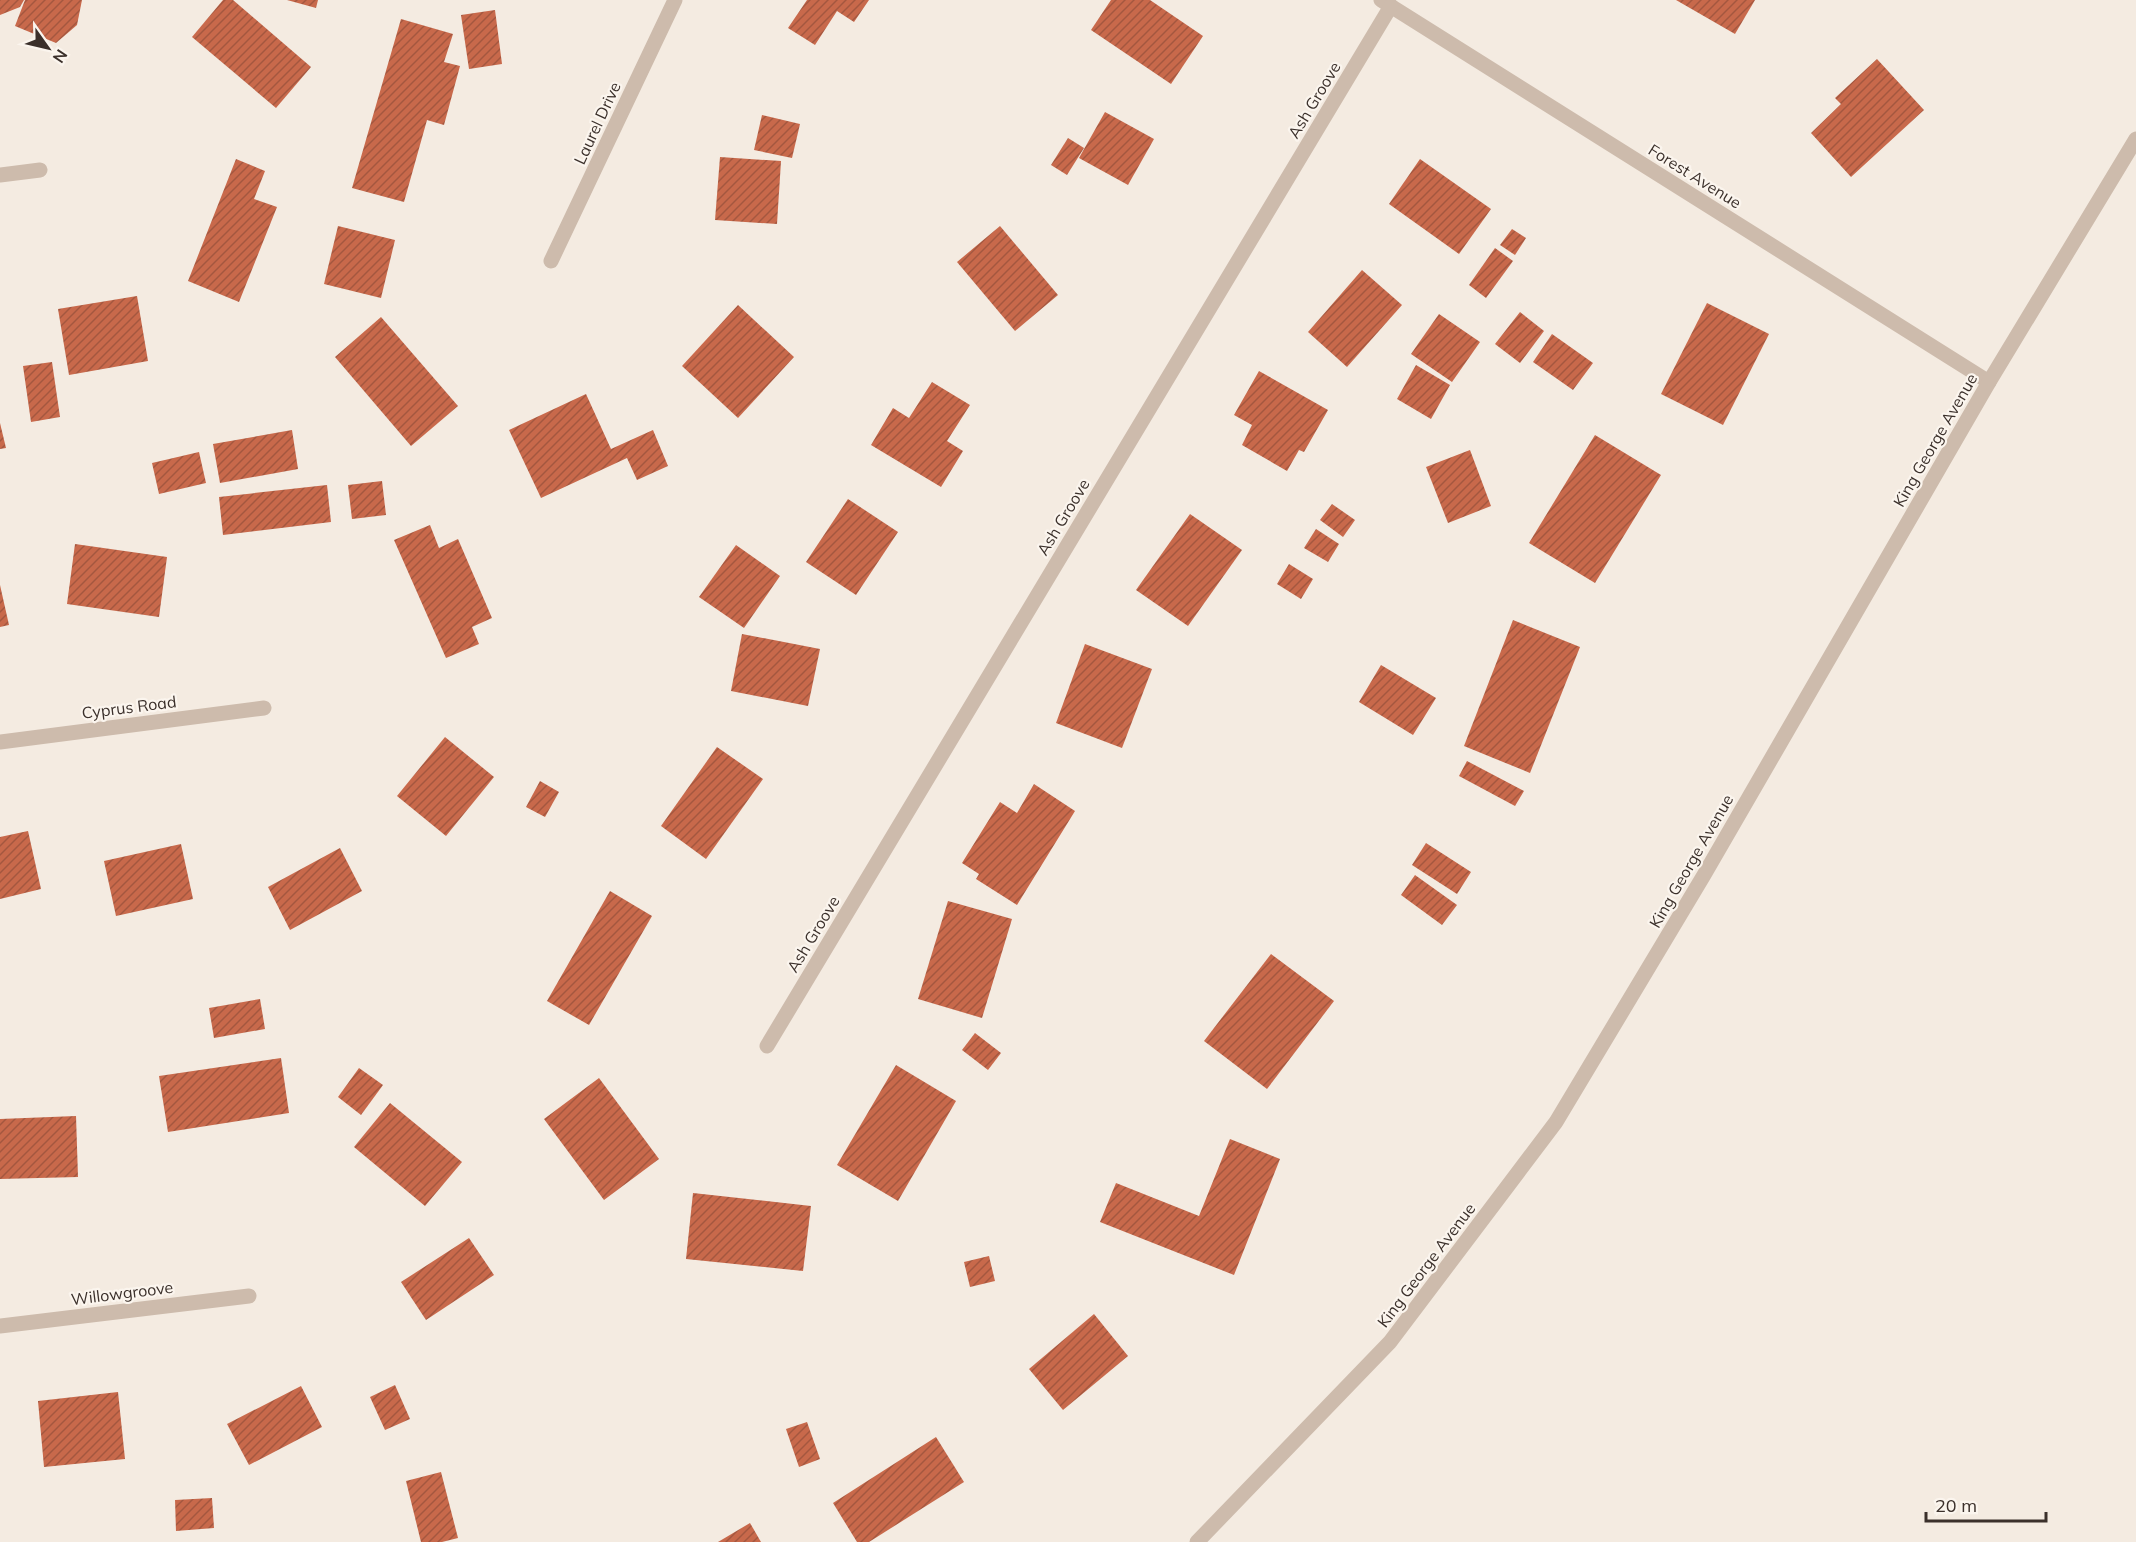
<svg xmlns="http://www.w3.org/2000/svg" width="2136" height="1542" font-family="Mulish,sans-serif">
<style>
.building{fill:url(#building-hatch)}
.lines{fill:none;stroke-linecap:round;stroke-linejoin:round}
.street{stroke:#cdbbac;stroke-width:15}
.labels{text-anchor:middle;stroke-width:4.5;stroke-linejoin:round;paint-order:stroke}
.street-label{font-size:16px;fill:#3b302b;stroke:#fbf5ee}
</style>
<defs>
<pattern id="building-hatch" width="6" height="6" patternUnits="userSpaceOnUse" patternTransform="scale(1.5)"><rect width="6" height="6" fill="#c8694b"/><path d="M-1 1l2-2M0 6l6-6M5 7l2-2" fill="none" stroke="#a4573f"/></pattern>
</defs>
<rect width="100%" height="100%" fill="#f4ebe1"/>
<g class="building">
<path d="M0 0H24L20 7 0 15Z"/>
<path d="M25 0H82L77 25 56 43 15 26Z"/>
<path d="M223 0H233L311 67 276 108 192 37Z"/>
<path d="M287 0H318L316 8Z"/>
<path d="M807 0H869L854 22 837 11 815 45 788 28Z"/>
<path d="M1111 0H1150L1203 36 1171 84 1091 30Z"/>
<path d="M1676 0H1755L1735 34Z"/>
<path d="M495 10 502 64 469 69 461 15Z"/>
<path d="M401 19 453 34 444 62 460 66 444 125 427 120 404 202 352 188Z"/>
<path d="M1877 59 1924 110 1851 177 1811 133 1841 104 1835 98Z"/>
<path d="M1105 112 1154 139 1128 185 1079 158Z"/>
<path d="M762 115 800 124 792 158 754 150Z"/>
<path d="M1068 138 1084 148 1067 175 1051 165Z"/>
<path d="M720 157 781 161 777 224 715 220Z"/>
<path d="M236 159 265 171 254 199 277 207 239 302 188 281Z"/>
<path d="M1420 159 1491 209 1459 254 1389 204Z"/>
<path d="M338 226 395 240 381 298 324 284Z"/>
<path d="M1000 226 1058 295 1015 331 957 262Z"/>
<path d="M1512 229 1526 238 1515 255 1500 245Z"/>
<path d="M1495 248 1513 261 1486 298 1469 285Z"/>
<path d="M1362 270 1402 305 1347 367 1308 332Z"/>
<path d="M137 296 148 361 69 375 58 309Z"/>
<path d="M1707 303 1769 334 1723 425 1661 394Z"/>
<path d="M738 305 794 357 738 418 682 366Z"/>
<path d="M1520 312 1544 331 1520 363 1495 344Z"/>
<path d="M1439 314 1480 342 1452 382 1411 354Z"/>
<path d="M381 317 458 406 411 446 335 357Z"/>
<path d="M1552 334 1593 363 1573 390 1533 362Z"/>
<path d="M52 362 60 417 31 422 23 366Z"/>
<path d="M1416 365 1450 385 1431 419 1397 399Z"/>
<path d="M1259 371 1328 410 1304 452 1299 450 1287 471 1242 445 1252 425 1234 415Z"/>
<path d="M932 382 970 405 947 441 963 451 941 487 871 445 893 408 909 418Z"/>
<path d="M586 394 611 449 653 430 668 466 637 480 627 458 541 498 509 430Z"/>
<path d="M0 423 6 448 0 449Z"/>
<path d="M292 430 298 469 220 483 213 444Z"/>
<path d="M1595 435 1661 475 1595 583 1529 543Z"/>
<path d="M1470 450 1491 506 1448 523 1426 467Z"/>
<path d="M199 452 206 483 159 494 152 463Z"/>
<path d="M382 481 386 515 352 519 348 485Z"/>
<path d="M327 485 331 522 223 535 219 497Z"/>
<path d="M848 499 898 532 856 595 806 562Z"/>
<path d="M1332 504 1355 520 1343 537 1320 520Z"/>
<path d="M1190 514 1242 550 1188 626 1136 590Z"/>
<path d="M430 525 439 548 458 539 492 618 472 627 479 644 446 658 394 540Z"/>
<path d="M1316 529 1339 544 1328 562 1304 548Z"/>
<path d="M75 544 167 557 159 617 67 604Z"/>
<path d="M736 545 780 576 744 628 699 597Z"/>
<path d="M1289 564 1313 579 1301 599 1277 584Z"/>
<path d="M0 585 9 625 0 627Z"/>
<path d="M1513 620 1580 647 1530 773 1464 746Z"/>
<path d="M742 634 820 649 808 706 731 691Z"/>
<path d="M1085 644 1152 669 1122 748 1056 723Z"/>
<path d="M1381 665 1436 698 1413 735 1359 702Z"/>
<path d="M445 737 494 777 446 836 397 796Z"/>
<path d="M717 747 763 779 706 859 661 826Z"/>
<path d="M1467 761 1524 791 1515 806 1459 776Z"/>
<path d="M540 781 559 792 545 817 526 807Z"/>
<path d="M1034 784 1075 811 1017 905 976 879 979 874 962 863 1000 802 1017 813Z"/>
<path d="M28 831 41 889 0 899V837Z"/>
<path d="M1426 843 1471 872 1457 894 1412 865Z"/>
<path d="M181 844 193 899 116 916 104 861Z"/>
<path d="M340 848 362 891 290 930 268 887Z"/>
<path d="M1415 875 1457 905 1442 925 1401 895Z"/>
<path d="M610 891 652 916 589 1025 547 1001Z"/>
<path d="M948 901 1012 919 982 1018 918 999Z"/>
<path d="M1271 954 1334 1001 1267 1089 1204 1041Z"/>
<path d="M260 999 265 1029 214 1038 209 1008Z"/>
<path d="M975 1033 1001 1053 988 1070 962 1050Z"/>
<path d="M281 1058 289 1113 168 1132 159 1076Z"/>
<path d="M896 1065 956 1101 898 1201 837 1165Z"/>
<path d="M359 1068 383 1085 361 1115 338 1097Z"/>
<path d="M599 1078 659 1159 604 1200 544 1119Z"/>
<path d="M390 1103 462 1162 425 1206 354 1147Z"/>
<path d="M76 1116 78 1177 0 1179V1119Z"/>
<path d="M1230 1139 1280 1159 1234 1275 1100 1222 1116 1183 1199 1216Z"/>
<path d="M693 1193 811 1206 803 1271 686 1259Z"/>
<path d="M469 1238 494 1275 426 1320 401 1282Z"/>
<path d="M989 1256 995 1281 970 1287 964 1262Z"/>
<path d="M1094 1314 1128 1356 1063 1410 1029 1369Z"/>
<path d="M395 1385 410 1419 385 1430 370 1397Z"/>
<path d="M301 1386 322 1427 249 1465 227 1424Z"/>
<path d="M118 1392 125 1459 44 1467 38 1401Z"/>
<path d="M807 1422 820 1459 799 1467 786 1429Z"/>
<path d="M936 1437 964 1482 869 1542H857L833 1503Z"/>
<path d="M441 1472 458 1538 442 1542H421L406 1481Z"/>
<path d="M212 1498 214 1528 176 1531 175 1500Z"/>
<path d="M750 1523 761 1542H718Z"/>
</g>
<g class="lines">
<g class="street">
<path d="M1381 0 1989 382"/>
<path d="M0 175 40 170"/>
<path d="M551 261 675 0"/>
<path d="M0 742 264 708"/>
<path d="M767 1046 1391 6"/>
<path d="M0 1326 249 1296"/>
<path d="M1197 1542 1390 1342 1556 1122 1704 875 1989 382 2136 139"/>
</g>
</g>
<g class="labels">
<g class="street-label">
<text transform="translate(1314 100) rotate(-59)" y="6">Ash Groove</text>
<text transform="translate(597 123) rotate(-65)" y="6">Laurel Drive</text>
<text transform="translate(1695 176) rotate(32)" y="6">Forest Avenue</text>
<text transform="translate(1935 440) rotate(-60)" y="6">King George Avenue</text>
<text transform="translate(1063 517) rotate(-59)" y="6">Ash Groove</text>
<text transform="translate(129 707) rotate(-7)" y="6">Cyprus Road</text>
<text transform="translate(1691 861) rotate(-60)" y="6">King George Avenue</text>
<text transform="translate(813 934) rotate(-59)" y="6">Ash Groove</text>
<text transform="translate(1426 1265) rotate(-53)" y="6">King George Avenue</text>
<text transform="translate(122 1293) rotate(-7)" y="6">Willowgroove</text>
</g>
</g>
<g transform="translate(48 48) rotate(124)" stroke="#fbf5ee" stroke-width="4.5" paint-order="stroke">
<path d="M0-4.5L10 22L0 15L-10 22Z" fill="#3b302b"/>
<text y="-9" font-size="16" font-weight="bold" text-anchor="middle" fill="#3b302b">N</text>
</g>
<path d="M1926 1512v9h120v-9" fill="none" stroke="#3b302b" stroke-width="3"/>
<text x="1935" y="1512" font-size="18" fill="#3b302b" stroke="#fbf5ee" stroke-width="4.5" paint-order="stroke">20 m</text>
</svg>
